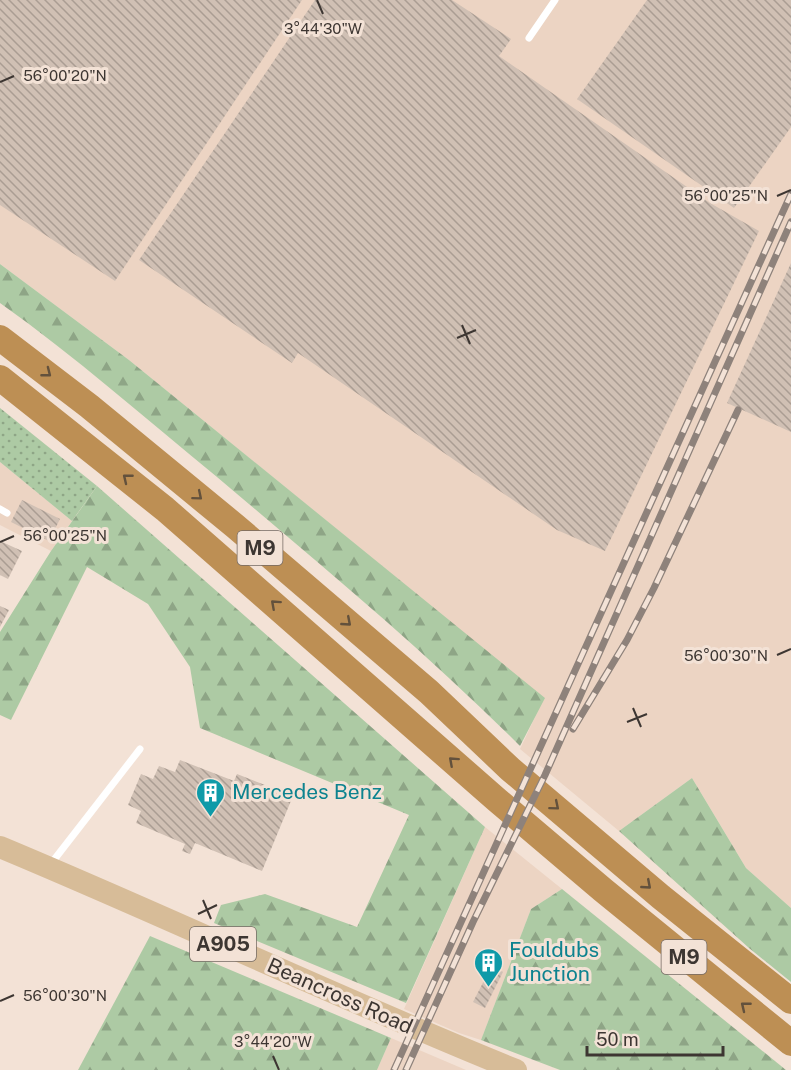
<svg xmlns="http://www.w3.org/2000/svg" width="791" height="1070" font-family="'Public Sans',sans-serif">
<style>
.built{fill:#ecd4c3}
.grass{fill:url(#grass-dots)}
.forest{fill:url(#forest-firs)}
.building{fill:url(#building-back-hatch)}
.lines{fill:none;stroke-linecap:round;stroke-linejoin:round}
.lane{stroke:#fff;stroke-width:7}
.primary{stroke:#d7bc98;stroke-width:22}
.highway{stroke:#bd8f54;stroke-width:26}
.rail-casing{stroke:#8e827b;stroke-width:7}
.rail{stroke:#f3e2d6;stroke-width:4.5;stroke-dasharray:14;stroke-linecap:butt}
.oneway{stroke:#63513c}
.ticks{fill:none;stroke:#3d3632;stroke-width:2}
.labels{text-anchor:middle;stroke-width:6;stroke-linejoin:round;paint-order:stroke}
.shield{fill:#f3e2d6;stroke:#746a63;stroke-width:1.5}
.shield-label{font-size:20px;font-weight:bold;fill:#3d3632}
.culture-label{font-size:21px;fill:#0d838f;stroke:#f3e2d6;text-anchor:start}
.street-label{font-size:21px;fill:#3d3632;stroke:#f3e2d6}
.ticks-label{font-size:15px;text-anchor:middle;fill:#3d3632;stroke:#f3e2d6;stroke-width:6;stroke-linejoin:round;paint-order:stroke}
</style>
<defs>
<pattern id="grass-dots" width="8" height="8" patternUnits="userSpaceOnUse" patternTransform="scale(1.5)"><rect width="8" height="8" fill="#adcaa4"/><path d="M2 2h.1M6 6h.1" fill="none" stroke="#8ea586" stroke-width="1.8" stroke-linecap="round"/></pattern>
<pattern id="forest-firs" width="22" height="20" patternUnits="userSpaceOnUse" patternTransform="scale(1.5)"><rect width="22" height="20" fill="#adcaa4"/><path d="M5 1l3.5 6h-7zM16 11l3.5 6h-7z" fill="#8ea586"/></pattern>
<pattern id="building-back-hatch" width="6" height="6" patternUnits="userSpaceOnUse" patternTransform="scale(1.5)"><rect width="6" height="6" fill="#d0c0b4"/><path d="M-1 5l2 2M0 0l6 6M5-1l2 2" fill="none" stroke="#aa9d93"/></pattern>
</defs>
<rect width="100%" height="100%" fill="#f3e2d6"/>
<g class="built">
<path d="M0 0H791V908L746 868 692 778 619 831 520 749 544 698 129 360 0 264Z"/>
<path d="M0 462 72 521 51 551 0 525Z"/>
<path d="M485 827 562 889 531 909 481 1040 459 1033 404 1009Z"/>
<path d="M391 1038 466 1070H377Z"/>
</g>
<path class="grass" d="M0 408 97 486 72 521 0 462Z"/>
<g class="forest">
<path d="M0 264 129 360 545 698 520 746C425 651 320 564 217 477 146 419 75 356 0 303Z"/>
<path d="M97 486 485 827 406 1003 214 923 221 905 265 894 357 927 409 815 200 728 190 667 148 604 87 567 11 720 0 715V632L51 551Z"/>
<path d="M692 778 746 868 791 908V982L749 948 619 831Z"/>
<path d="M562 889 786 1070H560L481 1040 531 909Z"/>
<path d="M150 936 391 1038 377 1070H78Z"/>
</g>
<g class="building">
<path d="M0 0H302L115 281 0 205Z"/>
<path d="M315 0H452L511 39 499 56 710 203 759 231 605 551 557 530 298 353 292 363 139 260Z"/>
<path d="M647 0H791V127L734 208 577 99Z"/>
<path d="M791 263V432L727 403Z"/>
<path d="M22 500 60 519 49 541 11 522Z"/>
<path d="M0 541 22 551 8 579 0 575Z"/>
<path d="M0 606 9 610 0 627Z"/>
<path d="M180 760 234 781 237 774 293 796 262 871 195 843 190 854 182 851 185 844 136 823 141 811 128 805 141 774 153 779 159 766 175 772Z"/>
<path d="M491 967 503 972 485 1008 473 1002Z"/>
</g>
<g class="lines">
<g class="lane">
<path d="M529 38 555 0"/>
<path d="M0 509 7 513"/>
<path d="M50 865 140 749"/>
</g>
<path class="primary" d="M0 847C173 919 342 1000 516 1070"/>
<g class="highway">
<path d="M0 338 89 406 235 526 429 692 510 769 661 897 791 1001"/>
<path d="M0 378 165 509 497 800 603 890 791 1043"/>
</g>
<defs>
<g id="rail">
<path d="M573 729 627 640 654 588 738 410"/>
<path d="M394 1070 791 194"/>
<path d="M406 1070 473 922 545 775 791 222"/>
</g>
</defs>
<use href="#rail" class="rail-casing"/>
<use href="#rail" class="rail"/>
</g>
<defs><path id="oneway-chevron" d="M-2-3.5L2.5 0L-2 3.5" fill="none" stroke-width="1.6" stroke-linecap="round" stroke-linejoin="round" transform="scale(1.5)"/></defs>
<g class="oneway">
<use href="#oneway-chevron" transform="translate(47 373) rotate(38)"/>
<use href="#oneway-chevron" transform="translate(127 478) rotate(-141)"/>
<use href="#oneway-chevron" transform="translate(198 496) rotate(40)"/>
<use href="#oneway-chevron" transform="translate(275 604) rotate(-138)"/>
<use href="#oneway-chevron" transform="translate(347 622) rotate(41)"/>
<use href="#oneway-chevron" transform="translate(453 761) rotate(-138)"/>
<use href="#oneway-chevron" transform="translate(555 806) rotate(40)"/>
<use href="#oneway-chevron" transform="translate(647 885) rotate(41)"/>
<use href="#oneway-chevron" transform="translate(745 1006) rotate(-141)"/>
</g>
<path class="ticks" d="M317 0 323 14M0 82 14 76M777 196 791 190M462 325 470 344M457 338 476 330M0 542 14 536M777 655 791 649M633 708 641 727M627 722 647 714M203 900 211 919M198 914 217 905M0 1001 14 995M273 1056 279 1070"/>
<defs>
<symbol id="building-pin" viewBox="-11 -11 22 30"><path d="M0 17L-7.5 6A9.5 9.5 0 1 1 7.5 6Z" fill="#0f9aa8" stroke="#f3e2d6"/><path d="M-4-6H4V6H1V3H-1V6H-4ZM-2.5-4.3h1.7v1.8h-1.7ZM.8-4.3h1.7v1.8H.8ZM-2.5-1h1.7V.8h-1.7ZM.8-1h1.7V.8H.8Z" fill="#fff"/></symbol>
</defs>
<g fill-rule="evenodd">
<use href="#building-pin" x="194" y="776" width="33" height="45"/>
<use href="#building-pin" x="472" y="946" width="33" height="45"/>
</g>
<g class="labels">
<g class="shield">
<rect x="237.5" y="531" width="45" height="34" rx="4.5"/>
<rect x="190" y="927" width="66" height="34" rx="4.5"/>
<rect x="661.5" y="940" width="45" height="34" rx="4.5"/>
</g>
<g class="shield-label">
<text x="260" y="555">M9</text>
<text x="223" y="951">A905</text>
<text x="684" y="964">M9</text>
</g>
<g class="culture-label">
<text x="232" y="799">Mercedes Benz</text>
<text x="509" y="957">Fouldubs<tspan x="509" dy="24">Junction</tspan></text>
</g>
<g class="street-label">
<text transform="translate(340 996) rotate(24)" y="7">Beancross Road</text>
</g>
</g>
<g class="ticks-label">
<text x="323" y="34">3°44'30"W</text>
<text x="65" y="81">56°00'20"N</text>
<text x="726" y="201">56°00'25"N</text>
<text x="65" y="541">56°00'25"N</text>
<text x="726" y="661">56°00'30"N</text>
<text x="65" y="1001">56°00'30"N</text>
<text x="273" y="1047">3°44'20"W</text>
</g>
<path d="M587 1046v9h136v-9" fill="none" stroke="#3d3632" stroke-width="3"/>
<text x="596" y="1046" font-size="18" fill="#3d3632" stroke="#f3e2d6" stroke-width="4.5" paint-order="stroke">50 m</text>
</svg>
